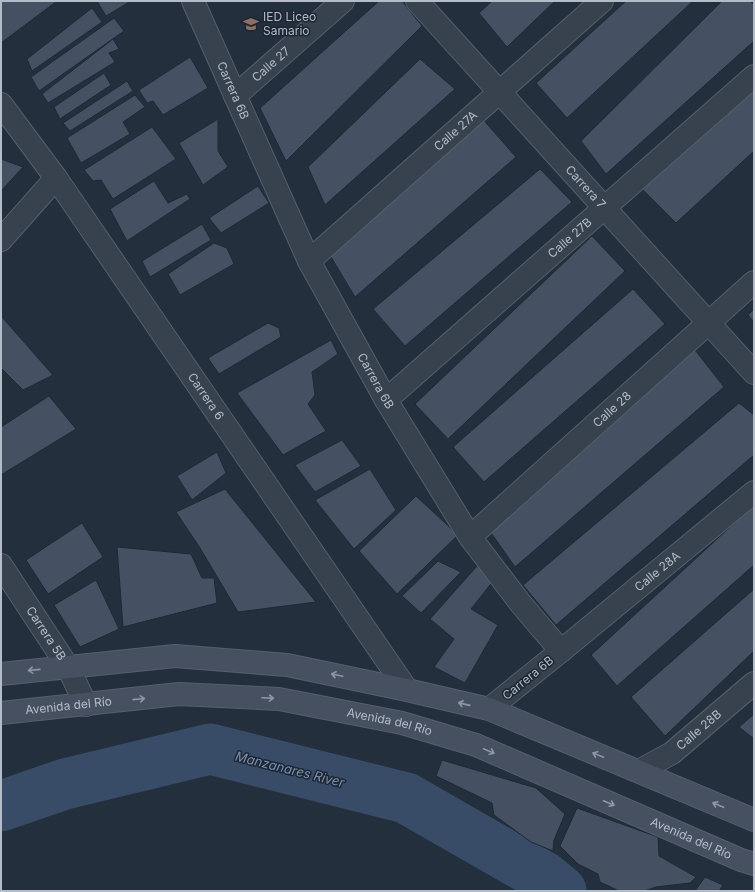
<svg xmlns="http://www.w3.org/2000/svg" width="755" height="892" font-family="Inter,sans-serif">
<style>
.lines{fill:none;stroke-linecap:round;stroke-linejoin:round}
.river{stroke:#394c67;stroke-width:51}
.building{fill:#455162;stroke:#1f2835}
.minor-casing{stroke:#565f6c;stroke-width:24}
.secondary-casing{stroke:#565f6c;stroke-width:24}
.minor{stroke:#38414e;stroke-width:22}
.secondary{stroke:#465061;stroke-width:22}
.oneway{stroke:#8e96a5}
.labels{text-anchor:middle;stroke-width:3;stroke-linejoin:round;paint-order:stroke}
.poi-label{font-size:12px;fill:#b4bcc9;stroke:#1d2633;text-anchor:start}
.street-label{font-size:12px;fill:#b4bcc9;stroke:#1d2633}
.water-label{font-size:13px;font-style:italic;fill:#7c92b1;stroke:#1d2633}
</style>
<rect width="100%" height="100%" fill="#242f3e"/>
<g class="lines">
<path class="river" d="M1 806 65 784 210 749 406 798 544 877 561 891"/>
</g>
<g class="building">
<path d="M1 1H57L1 43Z"/>
<path d="M97 1H131L106 16Z"/>
<path d="M379 1H402L422 26 286 161 260 108Z"/>
<path d="M492 1H555L507 47 479 13Z"/>
<path d="M626 1H693L567 118 536 83Z"/>
<path d="M722 1H750L754 4V41L606 174 581 141Z"/>
<path d="M92 8 102 22 32 71 27 59Z"/>
<path d="M114 18 124 31 39 91 31 77Z"/>
<path d="M113 39 119 49 109 53 115 62 48 103 42 94Z"/>
<path d="M190 57 208 88 163 115 153 101 147 103 139 90Z"/>
<path d="M420 59 455 89 325 205 308 167Z"/>
<path d="M104 73 111 85 60 119 54 107Z"/>
<path d="M127 81 133 91 70 131 63 123Z"/>
<path d="M754 89V151L676 223 640 187Z"/>
<path d="M135 95 145 107 123 122 130 134 81 163 67 138Z"/>
<path d="M480 116 516 157 355 297 328 252Z"/>
<path d="M218 119V151L228 167 203 185 179 143Z"/>
<path d="M152 127 176 159 113 199 101 180 93 181 84 170Z"/>
<path d="M1 159 23 167 1 191Z"/>
<path d="M540 169 572 202 405 346 373 309Z"/>
<path d="M154 181 168 203 187 194 190 199 127 241 110 209Z"/>
<path d="M258 186 269 203 221 233 209 218Z"/>
<path d="M202 224 211 240 150 277 142 261Z"/>
<path d="M592 236 625 271 448 439 415 404Z"/>
<path d="M214 243 227 248 234 264 180 295 168 274Z"/>
<path d="M633 289 665 324 484 482 453 447Z"/>
<path d="M754 309V322L748 315Z"/>
<path d="M1 316 53 375 23 390 1 368Z"/>
<path d="M268 323 279 328 281 337 219 374 208 358Z"/>
<path d="M331 340 338 354 312 372 315 395 308 404 326 431 283 455 237 393Z"/>
<path d="M695 350 724 387 515 567 489 530Z"/>
<path d="M49 396 76 429 1 475V427Z"/>
<path d="M739 403 754 415V455L556 625 523 585Z"/>
<path d="M342 440 361 466 315 492 295 465Z"/>
<path d="M217 452 226 473 192 500 177 476Z"/>
<path d="M370 469 396 510 354 549 315 500Z"/>
<path d="M225 489 316 602 238 612 200 548 176 512Z"/>
<path d="M416 496 458 535 397 594 359 551Z"/>
<path d="M754 505V565L617 686 591 655Z"/>
<path d="M82 523 103 557 48 594 26 560Z"/>
<path d="M117 547 191 554 202 578H214L217 603 123 627Z"/>
<path d="M438 561 461 572 421 613 402 596Z"/>
<path d="M477 566 494 580 471 609 498 625 465 683 434 667 454 639 430 619Z"/>
<path d="M96 580 119 629 80 647 54 605Z"/>
<path d="M754 589V651L665 736 631 697Z"/>
<path d="M754 714V739L739 727Z"/>
<path d="M442 760 536 788 565 814 554 840 553 851 531 842 494 815 492 803 436 776Z"/>
<path d="M577 808 658 837 659 856 696 877 690 883 656 887 644 891H619L600 882 598 874 578 864 560 846Z"/>
<path d="M705 877 723 885 719 891H695Z"/>
</g>
<g class="lines">
<defs>
<g id="minor">
<path id="s1" d="M193 1 309 261 386 400 470 537 521 604 561 651 489 709"/>
<path id="s2" d="M417 1 754 373"/>
<path id="s3" d="M235 96 343 1"/>
<path id="s4" d="M1 104 56 178 407 690"/>
<path d="M1 240 56 178"/>
<path id="s5" d="M309 261 602 1"/>
<path id="s6" d="M386 400 754 76"/>
<path id="s7" d="M470 537 754 282"/>
<path id="s8" d="M1 565 68 667 86 705"/>
<path id="s9" d="M561 651 754 492"/>
<path id="s10" d="M639 771 672 753 754 683"/>
</g>
<g id="secondary">
<path d="M1 674 175 656 287 665 407 690 489 709 754 820"/>
<path id="s11" d="M1 713 179 694 279 699 402 723 476 745 741 860 754 864"/>
</g>
</defs>
<use href="#minor" class="minor-casing"/>
<use href="#secondary" class="secondary-casing"/>
<use href="#minor" class="minor"/>
<use href="#secondary" class="secondary"/>
</g>
<defs><path id="oneway-shaft" d="M-6 0H5M1.5-3L5.5 0L1.5 3" fill="none" stroke-width="1.6" stroke-linecap="round" stroke-linejoin="round"/></defs>
<g class="oneway">
<use href="#oneway-shaft" transform="translate(34 670) rotate(174)"/>
<use href="#oneway-shaft" transform="translate(337 675) rotate(-168)"/>
<use href="#oneway-shaft" transform="translate(268 698) rotate(2)"/>
<use href="#oneway-shaft" transform="translate(139 699) rotate(-6)"/>
<use href="#oneway-shaft" transform="translate(464 704) rotate(-167)"/>
<use href="#oneway-shaft" transform="translate(489 751) rotate(23)"/>
<use href="#oneway-shaft" transform="translate(598 755) rotate(-158)"/>
<use href="#oneway-shaft" transform="translate(609 803) rotate(23)"/>
<use href="#oneway-shaft" transform="translate(718 805) rotate(-157)"/>
</g>
<defs>
<symbol id="school-bare" viewBox="-9 -9 18 18"><path d="M0-5L7-2L0 1L-7-2ZM-4 1L0 2.5L4 1V4Q0 6-4 4Z" fill="#8d6e63" stroke="#1d2633" stroke-width="2.5" paint-order="stroke"/></symbol>
</defs>
<g fill-rule="evenodd">
<use href="#school-bare" x="240" y="13" width="22" height="22"/>
</g>
<g class="labels">
<g class="poi-label">
<text x="263" y="21">IED Liceo<tspan x="263" dy="14">Samario</tspan></text>
</g>
<g class="street-label">
<text dy="4" stroke="none"><textPath href="#s3" startOffset="48">Calle 27</textPath></text>
<text dy="4" stroke="none"><textPath href="#s1" startOffset="98">Carrera 6B</textPath></text>
<text dy="4" stroke="none"><textPath href="#s5" startOffset="196">Calle 27A</textPath></text>
<text dy="4" stroke="none"><textPath href="#s2" startOffset="251">Carrera 7</textPath></text>
<text dy="4" stroke="none"><textPath href="#s6" startOffset="245">Calle 27B</textPath></text>
<text dy="4" stroke="none"><textPath href="#s1" startOffset="422">Carrera 6B</textPath></text>
<text dy="4" stroke="none"><textPath href="#s4" startOffset="357">Carrera 6</textPath></text>
<text dy="4" stroke="none"><textPath href="#s7" startOffset="191">Calle 28</textPath></text>
<text dy="4" stroke="none"><textPath href="#s9" startOffset="125">Calle 28A</textPath></text>
<text dy="4" stroke="none"><textPath href="#s8" startOffset="82">Carrera 5B</textPath></text>
<text transform="translate(528 678) rotate(-39)" y="4">Carrera 6B</text>
<text dy="4" stroke="none"><textPath href="#s11" startOffset="68">Avenida del Río</textPath></text>
<text dy="4" stroke="none"><textPath href="#s11" startOffset="392">Avenida del Río</textPath></text>
<text dy="4" stroke="none"><textPath href="#s10" startOffset="73">Calle 28B</textPath></text>
<text dy="4" stroke="none"><textPath href="#s11" startOffset="716">Avenida del Río</textPath></text>
</g>
<g class="water-label">
<text transform="translate(290 769) rotate(14)" y="5">Manzanares River</text>
</g>
</g>
<rect width="755" height="892" fill="none" stroke="#b4bcc9" stroke-width="4"/>
</svg>
